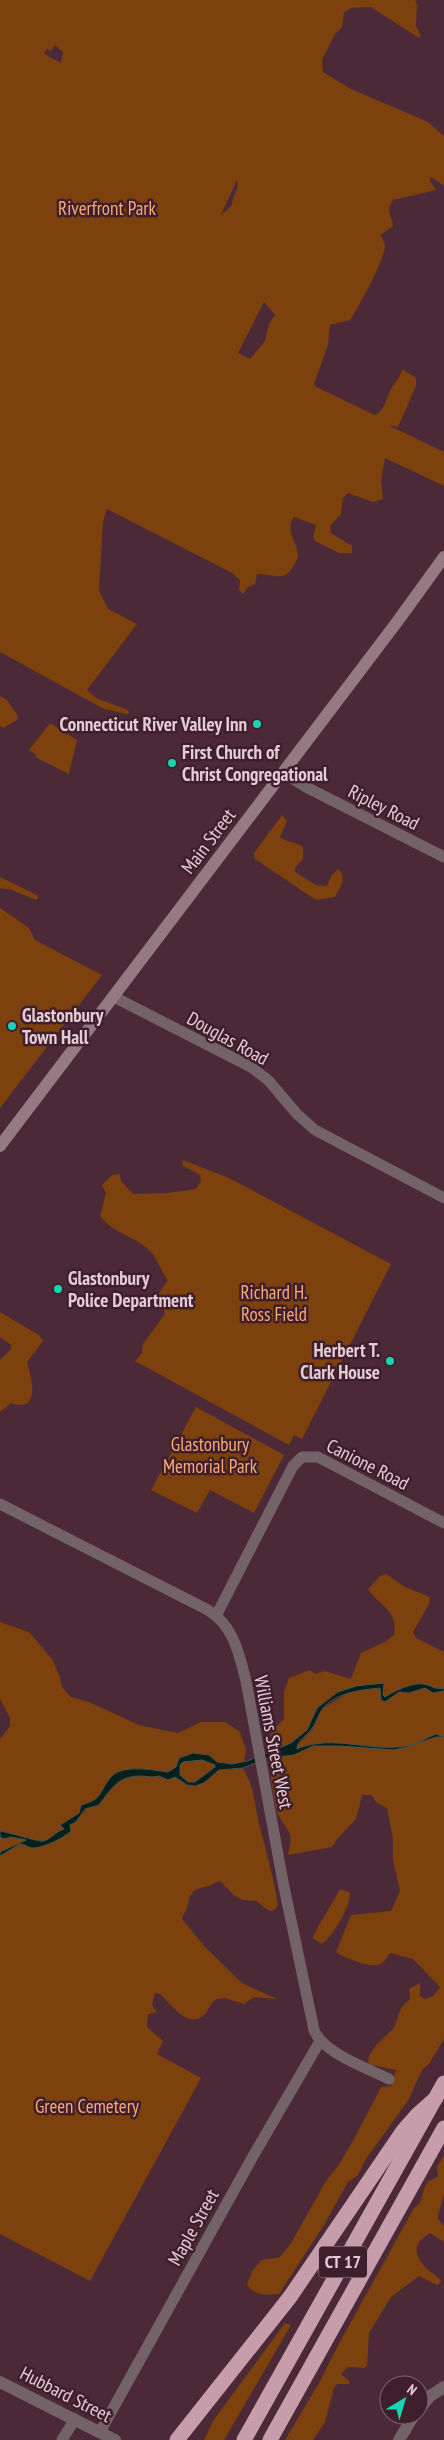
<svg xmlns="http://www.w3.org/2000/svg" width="444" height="2440" font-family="'PT Sans Narrow',sans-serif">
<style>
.green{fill:#7c410d;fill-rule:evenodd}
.water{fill:#08201b;stroke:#4a5452;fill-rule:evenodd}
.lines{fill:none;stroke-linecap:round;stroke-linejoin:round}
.minor{stroke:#736268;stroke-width:11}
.tertiary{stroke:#736268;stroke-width:12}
.secondary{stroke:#957a84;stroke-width:12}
.motorway{stroke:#c79dac;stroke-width:15}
.poi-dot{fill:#17d5b3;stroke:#401f2d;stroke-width:2}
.labels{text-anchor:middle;stroke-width:5;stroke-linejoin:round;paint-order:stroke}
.shield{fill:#401f2d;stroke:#b298a2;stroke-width:1}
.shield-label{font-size:18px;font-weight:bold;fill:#e3ccd4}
.park-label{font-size:19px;fill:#f8aa74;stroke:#401f2d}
.poi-label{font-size:19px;font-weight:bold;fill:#e3ccd4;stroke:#401f2d;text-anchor:start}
.street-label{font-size:19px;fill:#e3ccd4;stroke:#401f2d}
</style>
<rect width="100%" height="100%" fill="#4b2937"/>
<g class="green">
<path d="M0 0H415L417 5 416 26 421 36 419 38 371 7 351 8 344 13 342 27 335 34 322 60 323 72 351 89 428 122 444 136V186L431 177 430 181 436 190 393 200C385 211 392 215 393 226L381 235C382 239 385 242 385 246 384 261 359 307 350 320L330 325 328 345 314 384 316 387 375 415C385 410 385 401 390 391 394 383 400 379 402 369L416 378V386L398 427 388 425 444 452V486L385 458 381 481 383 499 373 502 348 493 343 498 341 514 330 526 331 533 352 546V553H339L315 541 313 537 316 525 294 517C284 531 298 542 298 557 286 584 281 575 257 574L255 584 248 587 243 594 239 590 240 580 232 573 107 509 103 522 99 591 108 609 137 624 87 690 96 698 128 710 129 713 127 714 104 709 0 652ZM55 45 63 52 61 63 44 54 47 49 51 51ZM237 180C240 191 232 195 232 205L221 215ZM264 302 275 315 269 324 265 341 250 359 238 353Z"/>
<path d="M0 696 7 700 18 716 17 720 3 728 0 726Z"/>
<path d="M50 723 77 740 69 774 35 757 37 755 29 750Z"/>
<path d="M282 815 287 821 280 837C287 843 295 841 303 847V859L295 868V872L316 885 327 886 332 875 338 869C348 877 340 888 335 897L316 900 255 859 254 853Z"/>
<path d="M0 877 37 895 38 898 36 900 12 890 0 888Z"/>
<path d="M0 908 29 928 35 940 102 975 0 1108Z"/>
<path d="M183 1160 229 1178 391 1264 302 1439 294 1435 289 1445 135 1361 142 1353 143 1344 165 1314 164 1310 155 1304V1299L168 1280C160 1271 158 1258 149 1250 134 1236 114 1234 100 1216L106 1193 102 1185 112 1175 120 1174 121 1181 133 1194 168 1193 196 1189 201 1181 200 1175 182 1165Z"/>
<path d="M0 1312 39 1335 43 1341 27 1362C32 1379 41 1414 11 1403L0 1412V1360L11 1349V1345L0 1337Z"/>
<path d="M196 1407 284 1455 254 1513 210 1490 197 1513 151 1490Z"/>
<path d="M386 1574 405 1587 430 1597 429 1604 413 1632 416 1638 444 1652V2039L429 2064 422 2070 409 2099 366 2159 358 2175 348 2182 324 2225 279 2294C265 2295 256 2296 247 2285L252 2271 262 2260 280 2257 291 2243 326 2181 338 2166 354 2139 381 2087 391 2086 396 2070 372 2065 368 2063 369 2056 377 2044 394 2028 401 2008 410 1999 409 1989 420 1983V1996L425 1999 433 1996 440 1987 413 1959 390 1953C388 1956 385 1961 382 1963 374 1970 344 1958 336 1952L351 1915 391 1911 400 1891 393 1859V1839L387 1808 377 1803 371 1795H362L356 1819 337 1839 332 1847 288 1855C293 1831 291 1837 279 1816 275 1809 269 1770 270 1761L272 1758 294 1755 313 1746 326 1744 309 1745 297 1749 296 1747 312 1730 322 1709 346 1694 338 1691 317 1708 307 1730 286 1747 271 1752 267 1750C266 1736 275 1728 284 1719V1692L289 1678 310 1670 315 1674 325 1671 351 1679 361 1653 385 1642 394 1635C398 1608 380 1608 368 1589L380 1576Z"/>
<path d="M0 1622 29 1632 52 1659 60 1677 62 1687 71 1697 89 1702 139 1725 178 1733 201 1722H225L240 1732 246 1750 244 1762 232 1764 217 1762 213 1758 186 1756 179 1758 176 1767 168 1772 135 1768 116 1773 97 1799 82 1805 83 1814 87 1808 97 1806C110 1791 117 1776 140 1776 148 1776 151 1778 159 1776L168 1780 175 1777 187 1785 207 1781 216 1771 243 1768C254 1787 254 1799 258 1819 265 1848 274 1877 278 1906L273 1911 268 1910 256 1901 243 1900 235 1896 220 1881C215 1882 213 1885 209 1886 195 1889 190 1891 188 1904 187 1910 183 1914 182 1919L205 1947 242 1983 277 1999 254 1997 244 2004 224 1998 217 1999C211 2002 209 2009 205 2014 189 2031 172 2005 160 1994L155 1993 152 2005 157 2012 148 2014 147 2027 163 2041 157 2054 201 2078 90 2281 0 2234V1739L10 1726V1718L0 1699Z"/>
<path d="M202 1760 215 1765V1767L195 1782H188L179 1774 180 1765 183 1762Z"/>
<path d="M340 1889 349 1892C354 1902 331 1939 322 1944L313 1938C313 1933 336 1898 340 1889Z"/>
<path d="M444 2155V2194L438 2215V2219L444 2226V2242L430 2233C402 2250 424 2267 441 2280L440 2283 437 2285 419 2276 391 2297 369 2333 367 2366 364 2368 348 2367 341 2374 350 2382 349 2384H337L334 2388 325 2422 313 2440H285L319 2383 341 2340 414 2208C424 2203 421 2191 427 2183 430 2180 434 2179 438 2176L437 2167Z"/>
<path d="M285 2323 291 2325 224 2440H204L213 2421Z"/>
</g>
<path class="water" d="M384 1683 383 1695 385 1697C394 1691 413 1682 424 1684 433 1686 435 1690 444 1688V1691L433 1693 425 1688 409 1693 399 1692 385 1702 381 1700 380 1688C361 1690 338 1692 323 1708 318 1714 316 1725 310 1731 305 1737 297 1741 297 1749 333 1733 373 1754 411 1745 419 1743 428 1737 436 1734L444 1737H436L411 1746 394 1750 340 1746H313L294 1755 268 1758 243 1768 219 1770 204 1783 195 1786 187 1785 175 1777 168 1780 159 1776C151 1778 147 1776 140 1776 118 1776 111 1789 99 1805L85 1809 76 1822 70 1825 71 1831C64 1838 42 1849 31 1848 27 1847 25 1844 20 1844L0 1856V1852L26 1840 11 1837 4 1839 0 1837V1831C7 1832 40 1842 43 1841 50 1840 56 1831 64 1829L60 1825 79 1813 81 1805C104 1799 98 1792 111 1777 121 1764 154 1770 168 1772L176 1767 179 1758 193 1753 209 1755 217 1762 232 1764 247 1761 291 1743 307 1730 317 1708 338 1692 356 1686ZM202 1760 215 1765V1767L195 1782H188L180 1775V1765L183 1762Z"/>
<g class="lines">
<g class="minor">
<path d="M284 773 306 787 444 857"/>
<path d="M114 997 251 1067 268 1080 297 1114 315 1130 444 1198"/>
<path d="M0 1504 208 1610C234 1626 239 1654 246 1681L283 1882 314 2030C323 2053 367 2068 389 2079"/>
<path d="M216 1616 293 1466 302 1457H318L444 1523"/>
<path d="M100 2432 252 2158 320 2041"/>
<path d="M62 2440 75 2419"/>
</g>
<g class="tertiary">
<path d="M0 2382 115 2440"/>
<path d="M419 2409 430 2396 444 2387"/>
<path d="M399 2440 414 2415"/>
</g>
<path class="secondary" d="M0 1146 397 622 444 557"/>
<g class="motorway">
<path d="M177 2440 290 2297 403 2131 418 2114 436 2098"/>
<path d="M244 2440 444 2083"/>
<path d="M270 2440 444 2128"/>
</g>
</g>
<g class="poi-dot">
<circle cx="257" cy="724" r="5"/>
<circle cx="172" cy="763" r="5"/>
<circle cx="12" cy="1026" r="5"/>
<circle cx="58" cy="1289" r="5"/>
<circle cx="390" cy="1361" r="5"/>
</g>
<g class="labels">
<rect class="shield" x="319" y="2246.5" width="48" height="31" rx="4"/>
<g class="shield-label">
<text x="343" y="2268">CT 17</text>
</g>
<g class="park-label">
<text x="107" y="215">Riverfront Park</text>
<text x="274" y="1299">Richard H.<tspan x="274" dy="22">Ross Field</tspan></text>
<text x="210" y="1451">Glastonbury<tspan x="210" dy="22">Memorial Park</tspan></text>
<text x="87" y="2113">Green Cemetery</text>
</g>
<g class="poi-label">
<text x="247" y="731" text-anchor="end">Connecticut River Valley Inn</text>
<text x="182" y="759">First Church of<tspan x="182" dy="22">Christ Congregational</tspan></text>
<text x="22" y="1022">Glastonbury<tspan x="22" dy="22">Town Hall</tspan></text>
<text x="68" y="1285">Glastonbury<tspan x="68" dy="22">Police Department</tspan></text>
<text x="380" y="1357" text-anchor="end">Herbert T.<tspan x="380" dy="22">Clark House</tspan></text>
</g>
<g class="street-label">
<text transform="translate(384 807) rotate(27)" y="7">Ripley Road</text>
<text transform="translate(208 841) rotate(-53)" y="7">Main Street</text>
<text transform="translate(228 1038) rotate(29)" y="7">Douglas Road</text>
<text transform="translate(368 1464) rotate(27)" y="7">Canione Road</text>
<text transform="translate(274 1742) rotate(79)" y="7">Williams Street West</text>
<text transform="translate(193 2227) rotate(-61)" y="7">Maple Street</text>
<text transform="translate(66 2394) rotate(27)" y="7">Hubbard Street</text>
</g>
</g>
<g transform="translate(404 2400) rotate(38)"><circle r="24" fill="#401f2d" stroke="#816470"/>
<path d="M0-4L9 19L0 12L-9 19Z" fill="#17d5b3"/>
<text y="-8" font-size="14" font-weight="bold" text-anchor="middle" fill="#e3ccd4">N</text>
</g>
</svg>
